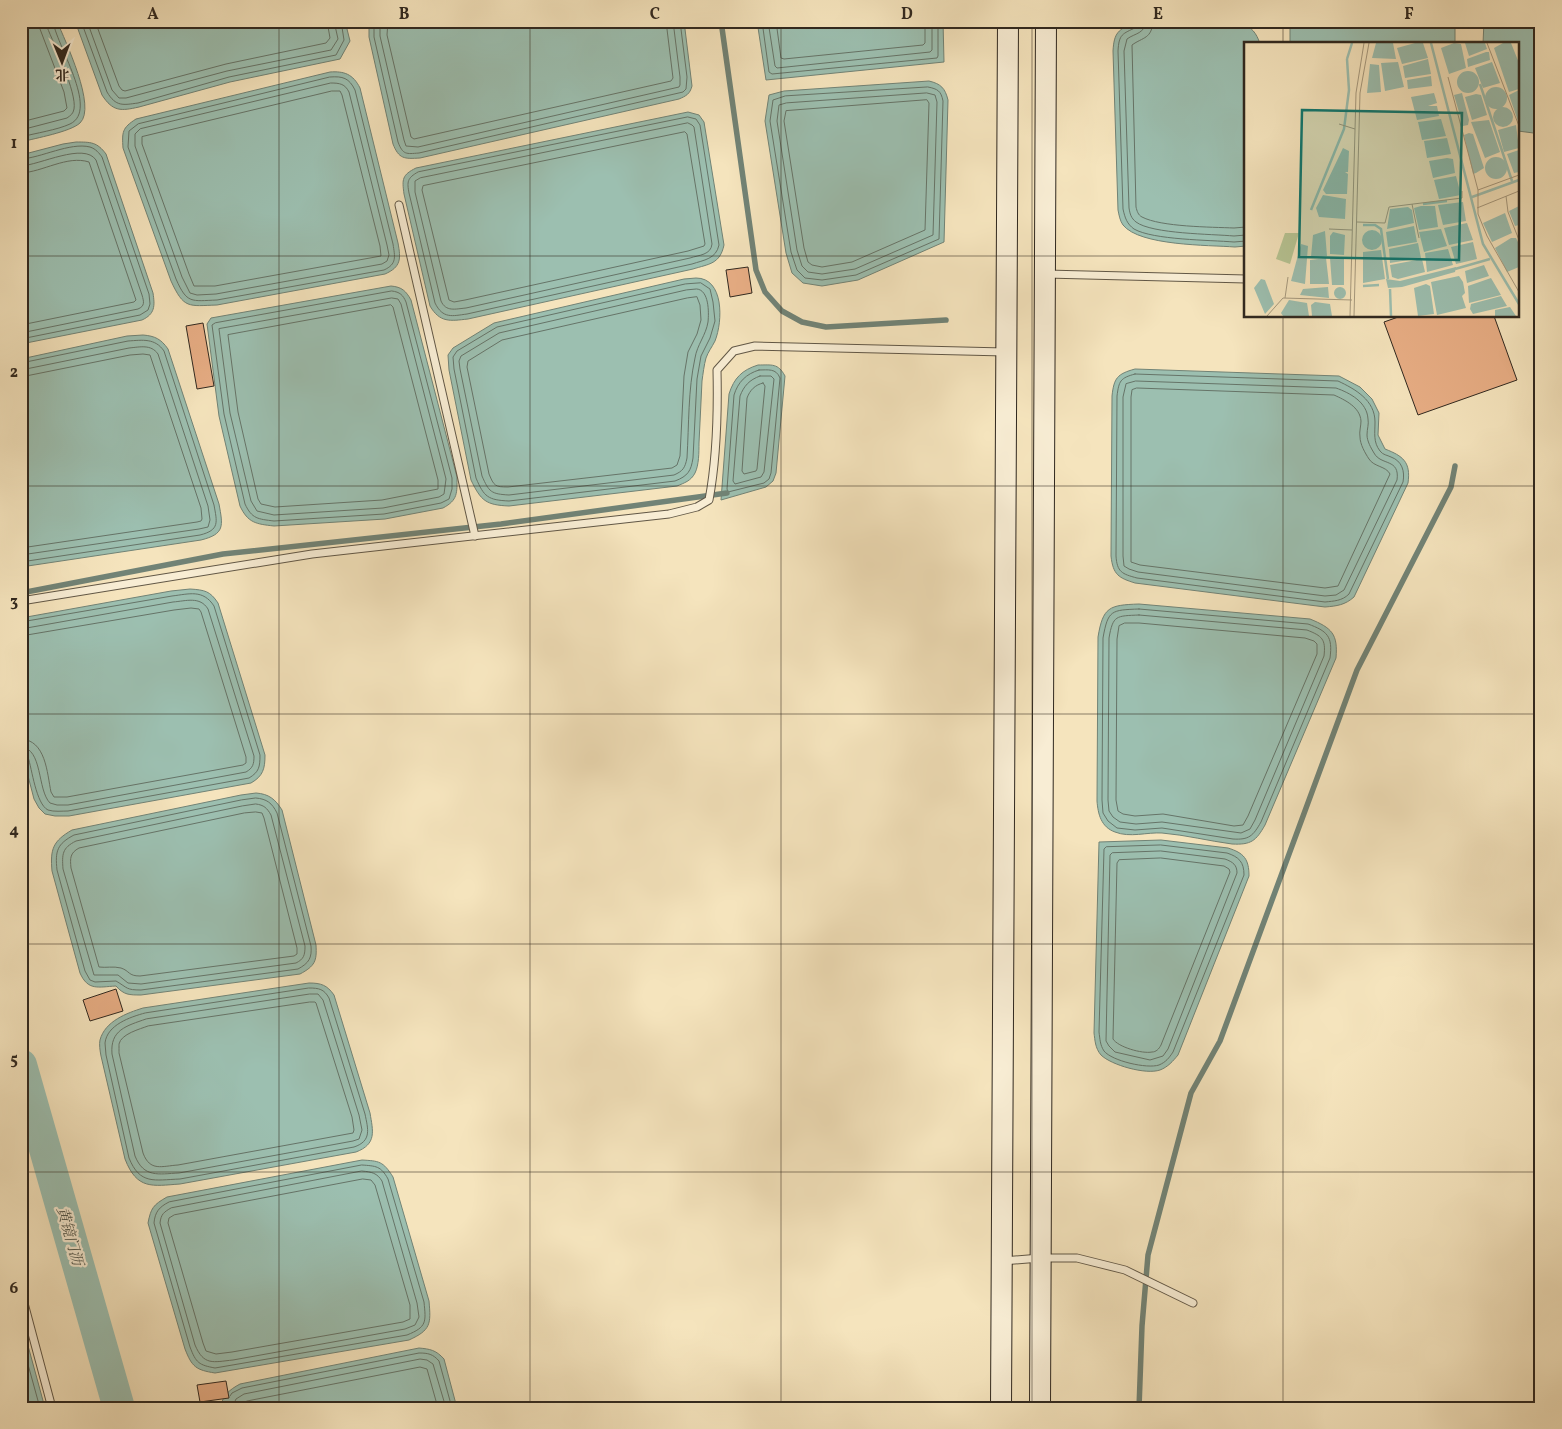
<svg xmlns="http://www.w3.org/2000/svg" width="1562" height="1429" font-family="Vollkorn,'Noto Serif SC',serif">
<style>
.water{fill:#9cbfb0;stroke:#718376}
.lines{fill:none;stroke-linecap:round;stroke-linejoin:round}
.shore{stroke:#667468;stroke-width:1}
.stream{stroke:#718376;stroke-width:5.5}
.river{stroke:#9cbfb0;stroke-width:32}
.building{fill:#e7ad84;stroke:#30281f}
.lane-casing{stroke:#615746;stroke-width:9}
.secondary-casing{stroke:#30281f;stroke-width:22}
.lane{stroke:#f8edd4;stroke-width:7}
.secondary{stroke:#f8edd4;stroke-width:20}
.grid{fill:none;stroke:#30281f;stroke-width:1;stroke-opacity:0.55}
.labels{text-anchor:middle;stroke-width:4.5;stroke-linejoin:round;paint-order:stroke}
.water-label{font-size:15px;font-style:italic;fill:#50554a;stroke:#f8edd4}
.inset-river{fill:none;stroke:#9cbfb0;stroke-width:2.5}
.inset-road{fill:none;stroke:#a6997e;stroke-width:1}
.view{fill:#0f766e;fill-opacity:0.15;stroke:#0f766e;stroke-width:2.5}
.inset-edge{fill:none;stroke:#30281f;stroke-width:2.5}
.neatline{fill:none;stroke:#30281f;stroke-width:2}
.grid-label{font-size:16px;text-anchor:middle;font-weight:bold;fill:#30281f}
</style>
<rect width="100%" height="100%" fill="#f5e4bd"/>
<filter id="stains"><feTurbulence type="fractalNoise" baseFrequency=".004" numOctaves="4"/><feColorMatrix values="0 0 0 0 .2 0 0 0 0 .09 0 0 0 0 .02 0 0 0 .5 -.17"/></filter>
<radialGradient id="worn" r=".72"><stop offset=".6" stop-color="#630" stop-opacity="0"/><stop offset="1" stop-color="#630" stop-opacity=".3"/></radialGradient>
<g class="water">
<path d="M21 21H57C65 41 97 107 80 123 70 132 36 138 21 142Z"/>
<path d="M75 21H345L350 41 340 59 230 82 139 107C121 111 113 112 102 95Z"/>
<path d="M369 21H684L692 86C690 94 686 96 679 99L420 158C404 159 399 159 393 144L369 37Z"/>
<path d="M757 21H943L944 62 766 80Z"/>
<rect x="1290" y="21" width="165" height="23"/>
<path d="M1484 21H1541V134L1518 131V44H1483Z"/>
<path d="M1218 22C1238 23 1253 21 1260 44H1246V246L1235 247C1208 245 1140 246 1123 225 1120 221 1119 215 1118 210L1113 51C1114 33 1118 29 1135 23Z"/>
<path d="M330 72C344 71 353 74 360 88L398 243C401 259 401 267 385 274L217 305C188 306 184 309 171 281L123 148C122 132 122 128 136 119Z"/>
<path d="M929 81C941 84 945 88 948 100L944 242 858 280 822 286 803 283 792 273 786 253 765 121 769 95 784 91Z"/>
<path d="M688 112 699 115 704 122 724 245C720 264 709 264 693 269L468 319C450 321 440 323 430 306L404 194C402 179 402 175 416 168Z"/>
<path d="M76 142C91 142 97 142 106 154L153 293C155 306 155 314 142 320L21 344V155L63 144Z"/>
<path d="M696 278C724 278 723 321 715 341 712 347 708 352 706 358 704 365 703 374 702 381 701 402 700 422 699 443 699 452 699 465 695 473 691 481 684 483 677 486L509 506C486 505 481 501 471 480L449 370 448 355 453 348 494 323 684 279Z"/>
<path d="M391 286C402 287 406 291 411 300L457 477C457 493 458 500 443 508L385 519 274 526C256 524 248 523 240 506L219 416 207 324 211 318Z"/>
<path d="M143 335C155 336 161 339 168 349L219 504C223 526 225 534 201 540L21 567V359L127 336Z"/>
<path d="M758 365C772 365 778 363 785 376L776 473 773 481 766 487 721 500 729 394C734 378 742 370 758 365Z"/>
<path d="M1135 369 1339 376 1360 387 1372 399 1379 413 1378 435 1385 449C1403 456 1411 462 1408 483L1354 597C1345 605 1337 606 1325 607L1135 583C1119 578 1113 575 1111 556L1112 396C1114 378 1117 374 1135 369Z"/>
<path d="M190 589C205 590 210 591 218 603L265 755C265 769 263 776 251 783L69 816H55L45 814 39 808 34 799 21 749V618L171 591Z"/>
<path d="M1139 604 1310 619C1332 628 1338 634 1336 658L1265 825C1256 841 1251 845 1232 844 1209 841 1186 835 1162 833 1147 832 1130 838 1115 832 1101 827 1098 814 1097 801L1098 637C1103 607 1109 605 1139 604Z"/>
<path d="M256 793C269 794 275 799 282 810L316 945C317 961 315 966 300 974L141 995C129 995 124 995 116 986 98 987 88 991 80 973L52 871C50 849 53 841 72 830L241 795Z"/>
<path d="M1161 840 1228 848C1244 853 1249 859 1249 876L1178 1055C1173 1061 1168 1067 1160 1070 1146 1075 1111 1065 1101 1055 1095 1048 1095 1040 1094 1033L1099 842Z"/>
<path d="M309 983C321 983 327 985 334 995L370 1113C373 1131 377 1144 356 1152L180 1184C152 1186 137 1190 125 1159L101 1056C100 1051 99 1044 100 1040 105 1021 127 1013 143 1008Z"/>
<path d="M362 1160C379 1161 383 1161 393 1177L429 1301C431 1324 431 1330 409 1340L215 1373C196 1370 192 1367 185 1349L148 1223C151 1208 153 1205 167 1197Z"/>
<path d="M21 1320 45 1408H21Z"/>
<path d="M419 1348C430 1349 436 1350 444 1359L457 1408H220C223 1395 229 1390 240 1384Z"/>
</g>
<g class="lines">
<g class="shore">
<path d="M81 21 107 92C116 107 123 105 138 103L229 77 336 55 344 40 341 21"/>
<path d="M87 21 112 90 119 98H126L227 71 331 50 338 39 334 21"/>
<path d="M95 21 119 86 122 90 125 91 226 64 326 43 330 38 327 21"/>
<path d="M374 21V37L398 142C403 155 406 154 419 153L683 92 686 89 687 77 680 21"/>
<path d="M380 21V36L404 140 406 146 418 147 679 87 680 85V77L673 21"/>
<path d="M388 21 387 35 411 137 414 139 671 81 673 78 666 21"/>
<path d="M762 21 769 72 772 74 937 58 938 56V21"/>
<path d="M768 21 775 66 777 68 930 52 932 50V21"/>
<path d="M776 21 781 58 784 59 923 45 925 43V21"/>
<path d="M1140 21 1137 27C1122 34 1119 34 1118 51L1123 209C1125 218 1127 224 1134 229 1153 240 1210 240 1234 242L1246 241"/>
<path d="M1146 21C1145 34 1135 33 1127 39L1124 51 1129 208C1130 214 1131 218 1136 222 1152 234 1212 234 1234 236L1246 235"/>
<path d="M1153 21C1152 39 1143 37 1132 45L1136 207C1137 211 1138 215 1142 217 1161 227 1211 227 1234 228L1246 227"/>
<path d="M330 77C343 76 349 78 355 90L393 244C395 257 397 264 384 270L217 300C191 301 187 304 176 279L128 147 129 131 138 124Z"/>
<path d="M331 83C340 83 345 84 349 92L387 245 389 255 387 261 382 264 216 294 197 295 190 293 182 277 135 146V134L140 129Z"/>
<path d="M928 87C938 89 941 91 943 101L939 239 856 275 822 280 805 278 797 270 791 252 770 121 773 100 785 96Z"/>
<path d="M332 91H340L342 95 380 246 381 256 215 286H194L189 274 142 144V137Z"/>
<path d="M927 93 935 95 937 102 933 235 855 269 822 274 808 272 802 266 797 250 777 121 779 105 786 103Z"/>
<path d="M927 100 929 103 925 230 852 262 822 267 812 265 808 262 804 248 784 121 786 111Z"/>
<path d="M688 117 696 119 700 125 719 245C716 259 704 260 692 264L467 314C452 316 443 319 435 303L409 193C407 182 407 178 418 172Z"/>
<path d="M21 122 64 111 67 108 64 92 40 29 39 21"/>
<path d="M688 123 692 125 694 127 712 244C711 255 699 255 690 258L466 308C455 309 446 312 441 301L415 192V181L420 178Z"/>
<path d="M21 130 67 118C71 115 73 114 74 109 77 93 54 44 47 27V21"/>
<path d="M685 132 687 134 705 244 704 246 688 251 465 300 454 302 449 300 422 190 423 186Z"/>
<path d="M21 137C36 133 57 130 70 124 100 110 55 43 53 21"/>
<path d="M21 159C41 158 70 142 90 147 96 149 99 153 102 157L149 294 150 304 148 310 140 315 21 339"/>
<path d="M21 166C40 165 84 142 96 160L142 295C144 302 145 306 138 309L21 333"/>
<path d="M21 173C43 172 67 155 89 162L136 300 134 302 21 325"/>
<path d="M701 283 710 289 713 302 715 321 710 338 701 356 697 379 693 458C691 471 688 476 675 481L509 501C488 500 484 497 476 478L454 369 453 357 457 351 497 327 685 284Z"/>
<path d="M697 289C709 290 709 312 708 322 706 335 697 345 695 358 688 390 689 424 687 458 685 468 683 471 674 475L509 495C491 494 489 492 482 476L460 369 459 361 461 356 499 333 686 290Z"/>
<path d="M392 291C400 292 403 295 406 302L452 478V489L449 499 441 503 384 514 274 521C258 519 252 519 245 504L224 414 212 325 215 323Z"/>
<path d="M697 297 700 305 701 320 697 334 688 352 684 376 680 456 677 465 672 468 508 487C495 487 494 486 489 474L467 367 468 361 502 340 687 298Z"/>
<path d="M392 298 398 299 401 304 446 479 444 494 439 497 383 508 274 515 257 511 251 501 230 413 219 329Z"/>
<path d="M391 305 393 307 438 480V489L382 500 275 507 261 504 258 499 238 412 228 335Z"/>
<path d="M21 363 128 341C143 340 155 338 164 351L214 505C217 522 220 530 200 535L21 562"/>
<path d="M21 370 129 348C140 347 151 344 158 354L208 506 210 520 208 527 199 529 21 555"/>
<path d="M759 370C768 370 776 368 780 378L771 473 769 479 764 483 728 492 727 489 734 395C738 382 746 374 759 370Z"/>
<path d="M1135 374 1338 381C1355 389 1375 400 1375 422 1375 433 1373 442 1380 451 1383 455 1387 455 1391 457 1402 461 1405 471 1403 482L1349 594C1342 601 1334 601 1325 602L1137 578C1122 574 1117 572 1116 556L1117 396C1119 381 1120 378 1135 374Z"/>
<path d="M760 376H771L774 379 764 472 761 477 735 484 733 481 740 396C744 386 749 380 760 376Z"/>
<path d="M21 377 130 355 143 354 150 355 201 508 202 519 201 521 197 522 21 548"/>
<path d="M1136 381 1336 388C1350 393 1367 402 1368 419 1369 424 1367 429 1367 435 1367 441 1371 448 1374 453 1381 466 1400 458 1397 480L1344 590 1336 595 1325 596 1138 572 1129 569 1124 566 1123 556V397L1126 384Z"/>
<path d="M763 383 765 386 757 469 756 471 744 474 742 471 747 398C750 390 755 385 763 383Z"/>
<path d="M1137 388 1334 395C1345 400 1360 407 1361 421 1361 426 1359 432 1360 437 1360 444 1365 453 1369 459 1374 467 1386 466 1390 474L1338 586 1325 588 1140 565 1131 562V397L1132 390Z"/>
<path d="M1139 609 1308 624C1327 631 1333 636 1330 658L1261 822C1253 836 1249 840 1233 839L1162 828 1135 830 1117 828 1108 821 1103 813 1102 800 1103 638C1108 610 1111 610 1139 609Z"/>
<path d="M1139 615 1307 630C1322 636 1326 639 1324 656L1255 820 1250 829 1241 833 1162 822 1136 824 1120 822 1113 817 1109 811 1108 800 1109 638C1113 615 1116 616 1139 615Z"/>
<path d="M21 622 172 596C189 594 203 589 214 606L260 755C260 767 259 772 249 778L68 811C62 811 54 812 48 810 36 804 32 769 28 757L25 754 21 753"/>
<path d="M1125 623H1139L1305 638 1314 641 1317 644V654L1248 816 1243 825 1234 826 1163 814 1135 816 1123 814 1118 811 1116 800 1117 639 1119 626Z"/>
<path d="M21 629 173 602C186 601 200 596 208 609L254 756C254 764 253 768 246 772L68 805H57L50 803C37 790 43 748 21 747"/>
<path d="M21 636 174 610 191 608 199 609 201 612 246 757V763L243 765 67 797H54L51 792C47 773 46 740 21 739"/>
<path d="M256 798C267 799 272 803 277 813L311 946C312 958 309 963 298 969L141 990C126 990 128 988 116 981L95 982 90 980 85 971 57 870C55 851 57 844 74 835L241 800Z"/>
<path d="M256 804C264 805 267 808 271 815L305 946C305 955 304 959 296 963L141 984 128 983 118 975H94L63 869C62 854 62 848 76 841L242 806Z"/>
<path d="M256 812 262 813 264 818 297 948V954L294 956 140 976C128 976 130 971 121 968 113 966 106 968 99 967L71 868C70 858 70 853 79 848L244 813Z"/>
<path d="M1161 845 1227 853C1239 857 1244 862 1244 875L1173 1052C1169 1058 1166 1062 1159 1065 1147 1069 1112 1061 1104 1051 1100 1045 1100 1039 1099 1032L1104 849 1106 847Z"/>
<path d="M1161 851 1225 859C1233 862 1237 865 1237 873L1168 1049 1163 1056 1150 1060 1115 1052 1109 1046 1106 1041 1110 855 1112 853Z"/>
<path d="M1161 858 1224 866 1229 869 1230 872 1161 1045C1159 1049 1156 1052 1152 1052 1142 1054 1118 1047 1113 1039L1117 863 1119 860Z"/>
<path d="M309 988C319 988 324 989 329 998L365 1114C368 1129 372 1141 354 1147L180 1179C154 1180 140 1185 129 1158L106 1055C106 1051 105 1047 105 1043 107 1025 130 1017 145 1013Z"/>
<path d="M310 994H318L323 1000 359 1115 362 1130 359 1139 353 1141 179 1173C158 1174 144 1178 135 1156L112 1054C110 1030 126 1026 146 1019Z"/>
<path d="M310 1002H315L316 1003 352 1117 354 1130 353 1133 178 1165C162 1166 150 1172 143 1153L119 1053C119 1052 119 1045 119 1044 121 1034 140 1029 148 1026Z"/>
<path d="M362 1165C376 1166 381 1166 388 1179L424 1302C426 1322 427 1327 407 1335L215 1368C199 1365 196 1363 190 1347L154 1223C155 1212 159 1207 169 1202Z"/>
<path d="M362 1171C372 1172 377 1173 382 1181L417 1303 419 1317 415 1325 405 1329 233 1360C213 1362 204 1366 195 1345L160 1223C161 1214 164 1212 171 1208Z"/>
<path d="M363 1179 371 1180 375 1185 410 1305V1319L403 1322 232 1352 216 1354 206 1351 203 1343 168 1223 169 1218 174 1215Z"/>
<path d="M21 1339 40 1408"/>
<path d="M230 1396 232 1393 242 1388 419 1353C428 1353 433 1354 439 1361L452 1408"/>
<path d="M232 1408 236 1399 244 1394 420 1359 427 1360 433 1364 446 1408"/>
<path d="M239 1408 241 1404 247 1401 420 1367 427 1369 438 1408"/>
</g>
<g class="stream">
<path d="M721 21 756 270 765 292 782 311 802 322 826 327 946 320"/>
<path d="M21 593 223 554 501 524 727 493"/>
<path d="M1139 1408 1142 1326 1148 1255 1191 1093 1220 1041 1357 670 1451 487 1455 466"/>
</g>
<path class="river" d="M21 1065 119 1408"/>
</g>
<g class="building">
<path d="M748 267 752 293 730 297 726 270Z"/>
<path d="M1401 316H1494L1517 380 1418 415 1384 322Z"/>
<path d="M203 323 214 386 197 389 186 326Z"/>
<path d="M116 989 123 1011 90 1021 83 1000Z"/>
<path d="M226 1381 229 1398 200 1402 197 1385Z"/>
</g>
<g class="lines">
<defs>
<g id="lane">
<path d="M399 205 475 536"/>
<path d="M1046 274 1246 279"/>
<path d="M21 601 312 554 669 514 697 507 709 500C717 457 718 413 717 370L734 351 755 346 1005 352"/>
<path d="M1002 1261 1040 1258H1077L1125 1270 1193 1303"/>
<path d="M21 1292 52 1408"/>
</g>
<g id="secondary">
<path d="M1001 1408 1008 21"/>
<path d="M1040 1408 1046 21"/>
</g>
</defs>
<use href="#lane" class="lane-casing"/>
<use href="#secondary" class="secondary-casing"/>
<use href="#lane" class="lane"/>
<use href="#secondary" class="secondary"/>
</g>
<path class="grid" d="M279 21V1408M530 21V1408M781 21V1408M1032 21V1408M1283 21V44M21 256H1246M1518 256H1541M1283 316V1408M21 486H1541M21 714H1541M21 944H1541M21 1172H1541"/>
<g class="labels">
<g class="water-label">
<text transform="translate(70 1236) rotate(74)" y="5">黄镜门沥</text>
</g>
</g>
<g transform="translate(1244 42)">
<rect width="275" height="275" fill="#f5e4bd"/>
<path d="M41 191H55L46 222 32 217Z" fill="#b7c594"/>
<path d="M132 1H149L152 17 128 16ZM171 1H179L184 16 158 22 153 6ZM210 1 217 2 222 26 205 32 197 6ZM221 1H241L243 7 225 14ZM259 1H267L275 21V47L265 50 250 6ZM242 10H245L246 18 224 25 223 17ZM184 17 187 32 161 36 159 24ZM154 20 160 45 141 49 137 21ZM248 20 256 41 239 46 231 26ZM126 22 135 23 137 50 123 51ZM213 40a11 11 0 1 1 22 0a11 11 0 1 1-22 0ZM187 34 188 44 164 47 163 38ZM241 56a11 11 0 1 1 22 0a11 11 0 1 1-22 0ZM275 48V82L265 53ZM190 51 193 61 184 64H193L195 74 173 78 167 55ZM218 51 225 78 224 83 219 84 210 53ZM232 52 237 53 243 73 228 78 221 55ZM249 75a10 10 0 1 1 20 0a10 10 0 1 1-20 0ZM197 77 202 94 178 98 174 80ZM245 78 256 110 241 116 227 80ZM272 83 275 106 260 110 254 88ZM225 91 229 92 240 126 232 131 229 132 220 93ZM203 96 207 112 183 116 180 99ZM99 106 105 109 104 130H101L104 132 103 152H82L79 148ZM275 108V130L270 131 263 112ZM241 126a11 11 0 1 1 22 0a11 11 0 1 1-22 0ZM203 116 209 117 211 131 189 136 185 119ZM212 134 217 153 195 157 190 138ZM79 153 102 157 101 177 75 175 72 166ZM219 160 222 179 199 183 194 163ZM177 164H191L194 185 175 188 170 166ZM275 164V183L271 184 265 169ZM164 165 168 168 170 181 143 187 146 167ZM261 171 268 191 248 200 239 181ZM223 181 229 198 205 203 200 186ZM170 184 173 200 144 205 142 190ZM197 187 203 204 180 210 175 190ZM118 198a10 10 0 1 1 20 0a10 10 0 1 1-20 0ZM81 189 83 214 67 215 69 193ZM89 190 101 193 100 213 86 212V194ZM267 196H272L275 202V225L263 230 251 206ZM229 200 233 217 212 222 207 205ZM174 201 177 216 146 221 145 207ZM57 202 64 204 61 242 47 239ZM204 207 209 223 183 230 181 211ZM137 208 141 237 119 241V210ZM82 216 85 242H66V218ZM86 216H100V243H88ZM178 217 181 230 154 237 148 235 146 223ZM240 223 245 234 223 241 221 229ZM212 225 211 230 158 245 144 246 142 237 156 239ZM215 234 219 240 221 251 218 254 222 266 193 273 187 240ZM247 236 257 253 225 261 224 244ZM17 237 21 238 30 262 21 272 10 246ZM182 242 186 244 190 272 174 274 170 246ZM90 251a6 6 0 1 1 12 0a6 6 0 1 1-12 0ZM84 245 85 256 56 253 59 247ZM257 254 263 264 229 272 226 267 227 262ZM45 258 63 261 65 274H39L37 271ZM71 260 86 262 88 274H68L67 263ZM266 265 272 274H251V268Z" fill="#9cbfb0"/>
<path class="inset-river" d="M187 1 239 202 275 262M103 17 108 1M236 42 268 139M228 155 275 138M179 162 203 159M67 168 100 87 105 48 103 17M119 183H131L137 187 144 237M211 227 246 217M119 244 135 243M146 247 147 274"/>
<path class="inset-road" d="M243 1 275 84M204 35 234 148V172L243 194 275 250M95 82 111 87M234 148 275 133M262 154 264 170 275 198M168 162 175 196M233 166 275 149M113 180 141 181 145 165 218 156V149M85 187 108 188M41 256 44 235M23 274 39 256 108 258M106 274 112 51 120 1M110 274 116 51 125 1"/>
<path class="view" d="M58 68 218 71 215 218 55 215Z"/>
<rect width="275" height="275" class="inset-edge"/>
</g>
<rect width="1562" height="1429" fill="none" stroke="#f5e4bd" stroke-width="55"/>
<g transform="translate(62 62) rotate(179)" stroke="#f8edd4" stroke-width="4" paint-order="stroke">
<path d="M0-4L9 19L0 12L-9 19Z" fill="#30281f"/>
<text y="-8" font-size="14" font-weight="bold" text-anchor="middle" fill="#30281f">北</text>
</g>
<rect x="28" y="28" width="1506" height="1374" class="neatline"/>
<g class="grid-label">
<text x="153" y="19">A</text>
<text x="404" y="19">B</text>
<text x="655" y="19">C</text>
<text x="907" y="19">D</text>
<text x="1158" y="19">E</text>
<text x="1409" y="19">F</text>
<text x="14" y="148">1</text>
<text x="14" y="377">2</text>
<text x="14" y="606">3</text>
<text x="14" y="835">4</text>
<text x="14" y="1064">5</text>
<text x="14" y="1293">6</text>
</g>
<rect width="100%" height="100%" filter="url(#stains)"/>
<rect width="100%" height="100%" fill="url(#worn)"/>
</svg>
